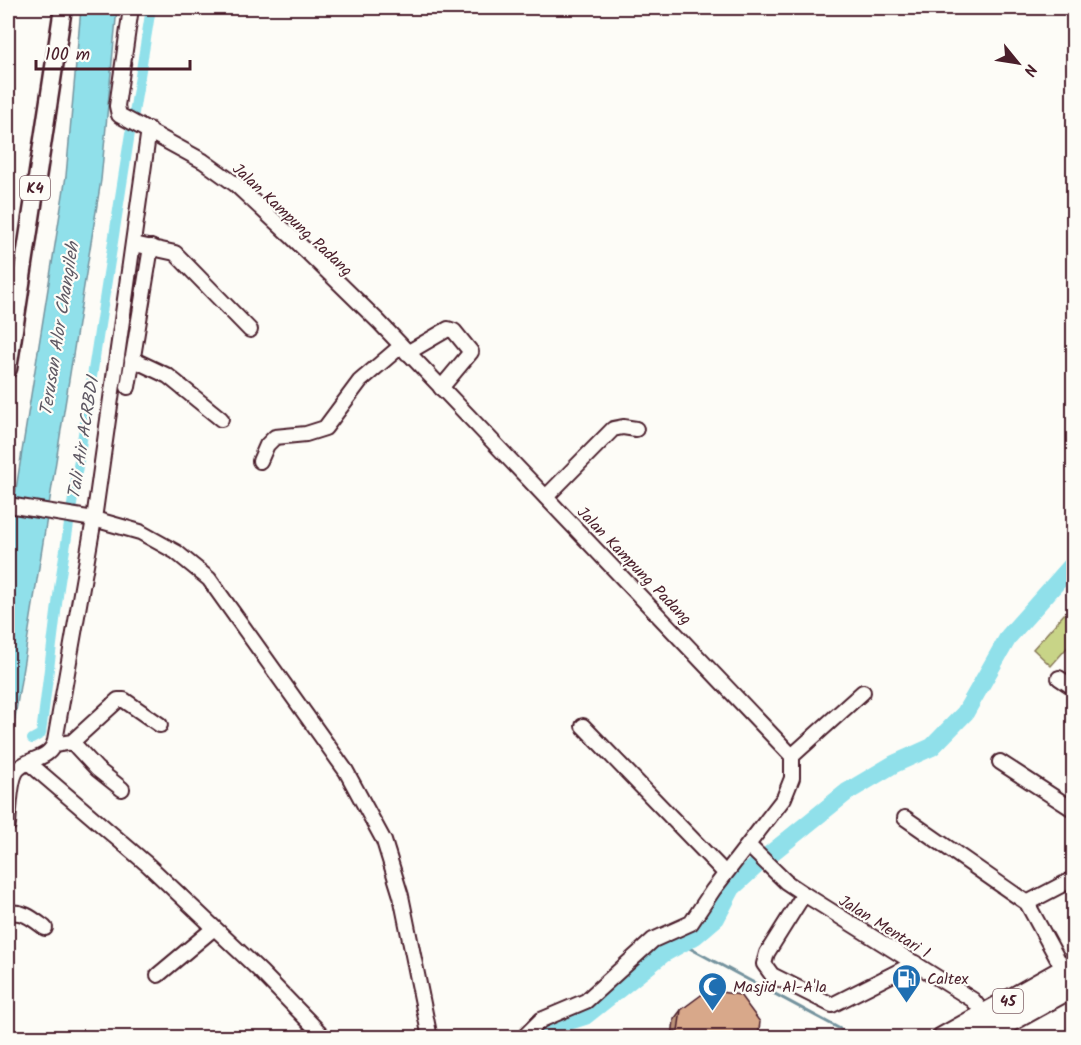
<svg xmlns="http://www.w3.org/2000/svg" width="1081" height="1045" font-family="Kalam,sans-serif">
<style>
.green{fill:#c8d487;stroke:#897a59;stroke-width:1.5}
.water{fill:#90e0ea;stroke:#74939e;stroke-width:1.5}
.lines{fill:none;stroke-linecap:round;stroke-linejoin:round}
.stream{stroke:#74939e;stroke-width:3}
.canal{stroke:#90e0ea;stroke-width:10}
.river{stroke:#90e0ea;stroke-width:18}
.minor-casing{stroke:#4a1f2b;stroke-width:18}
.major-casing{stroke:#4a1f2b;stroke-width:21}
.highway-casing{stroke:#4a1f2b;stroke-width:24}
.minor{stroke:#fdfcf7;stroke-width:14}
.major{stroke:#fdfcf7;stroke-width:16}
.highway{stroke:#fdfcf7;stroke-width:20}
.wall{fill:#ba9077;stroke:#4a1f2b;stroke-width:1.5}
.building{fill:#d8a88a;stroke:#4a1f2b;stroke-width:1.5}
.labels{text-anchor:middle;stroke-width:4.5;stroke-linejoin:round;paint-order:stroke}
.shield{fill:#fdfcf7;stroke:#806168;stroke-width:1.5}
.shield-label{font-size:15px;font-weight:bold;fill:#4a1f2b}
.street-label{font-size:16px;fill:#4a1f2b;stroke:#fdfcf7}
.poi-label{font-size:16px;fill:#4a1f2b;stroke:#fdfcf7;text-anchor:start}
.water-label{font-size:18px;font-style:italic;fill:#5f5964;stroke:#fdfcf7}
</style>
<rect width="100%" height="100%" fill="#fdfcf7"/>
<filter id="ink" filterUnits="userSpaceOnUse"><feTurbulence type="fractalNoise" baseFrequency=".0167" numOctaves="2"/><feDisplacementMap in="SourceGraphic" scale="12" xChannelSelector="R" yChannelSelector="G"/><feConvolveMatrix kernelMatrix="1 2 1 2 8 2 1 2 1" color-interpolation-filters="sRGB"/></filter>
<g filter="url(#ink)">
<path class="green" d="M1073 604V641L1051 666 1033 649Z"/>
<path class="water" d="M81 8H117L101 180 8 761V539L66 176Z"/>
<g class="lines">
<path class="stream" d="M680 943 857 1038"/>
<g class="canal">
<path d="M134 113 151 8"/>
<path d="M32 739 41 734 59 588 130 133"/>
</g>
<path class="river" d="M543 1038 563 1023 585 1016 663 954 695 936 716 918 732 888 759 863 847 792 894 764 932 747 965 713 1009 636 1074 563"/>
<defs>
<g id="minor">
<path d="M131 8 117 106 119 115 203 161 235 184 293 238 379 322 792 756V778L784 798 713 890 691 923 653 940 586 1001 541 1020 523 1038"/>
<path d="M134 244 175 253 250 330"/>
<path d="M407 353 448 329 454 331 471 352 441 388"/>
<path d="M132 359 168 376 221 419"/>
<path d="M128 387 151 247"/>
<path d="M260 461 267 445 275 437 306 434 325 428 360 381 401 346"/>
<path d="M546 497 613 429 623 427 636 429"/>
<path d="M8 505 94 519 140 532 176 552 209 579 346 771 384 841 401 896 430 1038"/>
<path d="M1059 678 1074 688"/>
<path d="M583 726 725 873"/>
<path d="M72 742 97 769 122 789"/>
<path d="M54 745 72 742 118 700H124L160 725"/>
<path d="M792 756 863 692"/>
<path d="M1000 762 1074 810"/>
<path d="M29 763 148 865 261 972 325 1038"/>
<path d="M905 818 1027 903 1063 969"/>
<path d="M8 825C9 813 10 777 18 769 30 757 50 760 55 741L94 519 149 129"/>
<path d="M749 846 786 882 804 894 973 1000 984 1014"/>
<path d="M804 894 767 953 764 964 772 975 832 1005 915 963"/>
<path d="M1027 903 1073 879"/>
<path d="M8 913C23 910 33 919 45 928"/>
<path d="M158 975 213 929"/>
</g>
<path id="major" d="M8 369 63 8"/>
<g id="highway">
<path d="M942 1038 1074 964"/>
<path d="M980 1038 1074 986"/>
</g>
</defs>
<use href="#minor" class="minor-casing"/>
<use href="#major" class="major-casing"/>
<use href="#highway" class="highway-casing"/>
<use href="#minor" class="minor"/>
<use href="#major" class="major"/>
<use href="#highway" class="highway"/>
</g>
<path class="wall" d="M681 1010 758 1038H672L674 1019Z"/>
<path class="building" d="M708 990 740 995 760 1022 758 1038H677L681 1010Z"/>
</g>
<defs>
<symbol id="fuel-pin" viewBox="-11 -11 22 30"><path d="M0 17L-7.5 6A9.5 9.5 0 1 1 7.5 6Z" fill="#1f6fb2" stroke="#fdfcf7"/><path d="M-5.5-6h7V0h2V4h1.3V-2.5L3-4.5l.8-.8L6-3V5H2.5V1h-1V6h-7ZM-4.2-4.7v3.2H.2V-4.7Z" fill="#fff"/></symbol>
<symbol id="mosque-pin" viewBox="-11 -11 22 30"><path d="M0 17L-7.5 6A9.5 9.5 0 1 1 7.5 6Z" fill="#1f6fb2" stroke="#fdfcf7"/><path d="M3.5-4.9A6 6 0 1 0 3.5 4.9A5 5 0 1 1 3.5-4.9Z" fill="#fff"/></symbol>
</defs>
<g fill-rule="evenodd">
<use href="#fuel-pin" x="890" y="962" width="33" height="45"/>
<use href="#mosque-pin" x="696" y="970" width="33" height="45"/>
</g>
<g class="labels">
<g class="shield">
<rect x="20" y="176" width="30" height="24" rx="4.5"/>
<rect x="993" y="989" width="30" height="24" rx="4.5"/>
</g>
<g class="shield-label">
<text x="35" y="193">K4</text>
<text x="1008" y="1006">45</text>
</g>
<g class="street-label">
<text transform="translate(293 219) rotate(43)" y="6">Jalan Kampung Padang</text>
<text transform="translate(635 565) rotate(46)" y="6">Jalan Kampung Padang</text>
<text transform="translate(885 926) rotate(32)" y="6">Jalan Mentari 1</text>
</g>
<g class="poi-label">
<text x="927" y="984">Caltex</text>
<text x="733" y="992">Masjid Al-A'la</text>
</g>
<g class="water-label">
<text transform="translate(59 329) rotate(-81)" y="6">Terusan Alor Changileh</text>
<text transform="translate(83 438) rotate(-81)" y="6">Tali Air ACRBD1</text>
</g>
</g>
<rect width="1081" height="1045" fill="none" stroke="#fdfcf7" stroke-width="30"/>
<rect x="15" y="15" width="1051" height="1015" fill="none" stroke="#4a1f2b" stroke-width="2" filter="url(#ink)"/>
<g transform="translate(1018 63) rotate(120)" stroke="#fdfcf7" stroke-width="4.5" paint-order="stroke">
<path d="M0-4.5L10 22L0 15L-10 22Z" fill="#4a1f2b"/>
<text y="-9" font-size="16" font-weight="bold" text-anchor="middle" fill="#4a1f2b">N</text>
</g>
<path d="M36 60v9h154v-9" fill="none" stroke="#4a1f2b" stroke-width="3"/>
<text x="45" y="60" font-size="18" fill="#4a1f2b" stroke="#fdfcf7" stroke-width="4.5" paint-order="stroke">100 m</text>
</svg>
